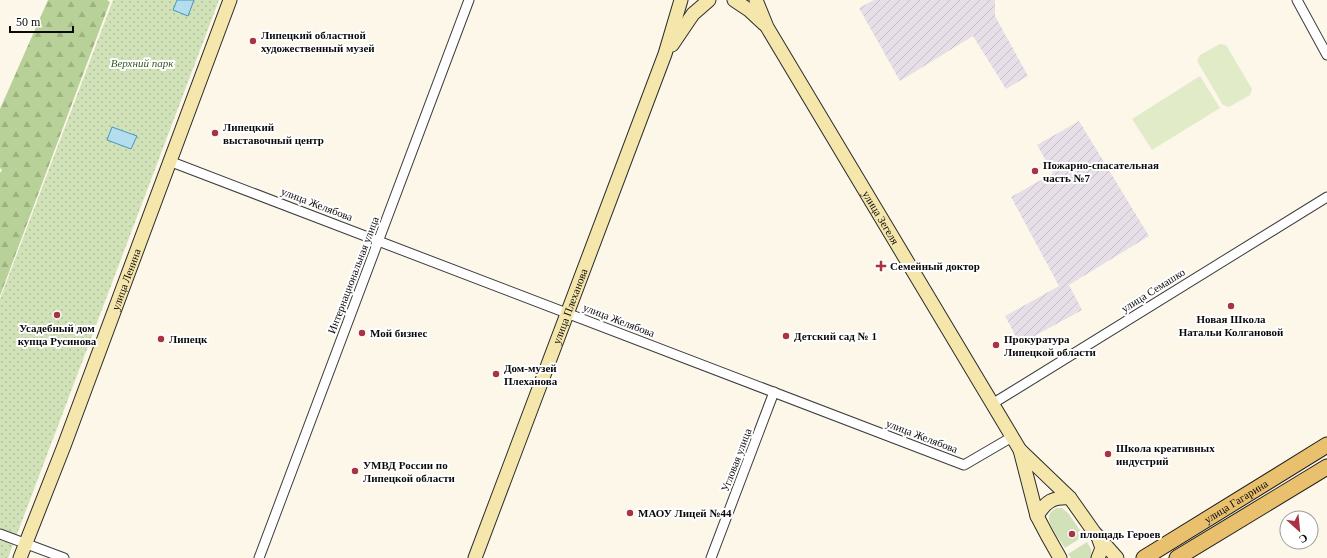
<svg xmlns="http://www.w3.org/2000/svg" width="1327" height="558" font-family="'Times New Roman',serif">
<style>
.industrial{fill:url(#industrial-furrows)}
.grass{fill:#d1e2b8}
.forest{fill:url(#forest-firs)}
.park{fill:url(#park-dots)}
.pitch{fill:#e2ebc8}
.water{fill:#b4ddee;stroke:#4397bd}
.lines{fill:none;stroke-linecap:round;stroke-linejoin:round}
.street-casing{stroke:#3d3d3d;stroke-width:11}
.secondary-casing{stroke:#2c2c2c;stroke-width:15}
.primary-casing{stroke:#1b1b1b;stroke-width:17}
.street{stroke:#fff;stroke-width:9}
.secondary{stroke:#f5e7ac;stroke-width:13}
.primary{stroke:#e9c06d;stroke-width:15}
.poi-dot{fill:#a93343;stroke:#fff;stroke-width:1.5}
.labels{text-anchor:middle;stroke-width:4;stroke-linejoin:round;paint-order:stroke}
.poi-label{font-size:11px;font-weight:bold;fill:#0a0a0a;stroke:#fff;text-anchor:start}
.park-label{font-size:11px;font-style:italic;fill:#335923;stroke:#fff}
.street-label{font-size:11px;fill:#0a0a0a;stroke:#fff}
</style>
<defs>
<pattern id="industrial-furrows" width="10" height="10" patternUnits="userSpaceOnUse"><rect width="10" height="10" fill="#e6dfe8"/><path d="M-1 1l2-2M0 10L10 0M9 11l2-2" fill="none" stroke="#c4bec6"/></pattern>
<pattern id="forest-firs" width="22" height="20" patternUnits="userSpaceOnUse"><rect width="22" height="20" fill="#b7d199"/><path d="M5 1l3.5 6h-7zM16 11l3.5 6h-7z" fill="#9cb282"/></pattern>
<pattern id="park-dots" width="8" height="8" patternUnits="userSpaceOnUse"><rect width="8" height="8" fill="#d1e2b8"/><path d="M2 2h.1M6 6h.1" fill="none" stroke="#b2c19d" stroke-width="1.8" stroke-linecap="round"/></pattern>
</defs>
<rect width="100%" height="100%" fill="#fdf7ea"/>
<g class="industrial">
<path d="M874 0H995V16L1028 76 1006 89 973 36 900 81 859 8Z"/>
<path d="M1079 121 1149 236 1069 285 1082 310 1020 344 1005 316 1059 286 1011 197 1053 173 1037 145Z"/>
</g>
<g class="grass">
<path d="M1056 508H1062L1068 513 1084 536 1065 548C1060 540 1047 524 1049 515 1050 512 1053 510 1056 508Z"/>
<path d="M1087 542 1091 549 1092 558H1071L1068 554Z"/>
</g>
<path class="forest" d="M48 0H107L110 2 0 296V173L2 170 0 168V109Z"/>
<path class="park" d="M113 0H219L8 558H0V299Z"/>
<g class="pitch">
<path d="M1220 44 1226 45 1252 89 1250 95 1229 107 1223 105 1197 61 1200 55Z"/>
<path d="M1200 76 1220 108 1152 150 1132 119Z"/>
</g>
<g class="water">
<path d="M177 0H194L188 16 173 10Z"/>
<path d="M112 127 137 136 131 149 107 140Z"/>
</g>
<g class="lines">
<defs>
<g id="street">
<path d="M1297 0 1327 55"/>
<path d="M169 161 964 465 1012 437"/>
<path d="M992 404 1327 197"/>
<path d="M0 534 64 558"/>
<path d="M259 558 469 0"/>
<path d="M711 558 774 392"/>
</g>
<g id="secondary">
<path d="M734 0 749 10 764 24"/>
<path id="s1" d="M756 0 767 27 1020 450 1070 498 1094 532 1117 558"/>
<path d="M672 45 693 14 709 0"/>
<path d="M1020 450 1037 516 1047 535 1060 558"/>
<path d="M1037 516C1046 501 1053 497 1070 498"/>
<path d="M1098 537 1102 548 1098 558"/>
<path id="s2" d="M20 558 64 446 230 0"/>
<path id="s3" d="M475 558 665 54 681 0"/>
</g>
<g id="primary">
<path id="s4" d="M1144 558 1327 445"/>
<path d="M1177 558 1327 467"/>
</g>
</defs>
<use href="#street" class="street-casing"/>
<use href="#secondary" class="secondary-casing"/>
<use href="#primary" class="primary-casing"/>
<use href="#street" class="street"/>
<use href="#secondary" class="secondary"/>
<use href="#primary" class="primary"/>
</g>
<g class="poi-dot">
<circle cx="253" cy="41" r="4"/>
<circle cx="215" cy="133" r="4"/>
<circle cx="1035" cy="171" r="4"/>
<path d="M879 260h4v4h4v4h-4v4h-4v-4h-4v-4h4z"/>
<circle cx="1231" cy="306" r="4"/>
<circle cx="57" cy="315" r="4"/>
<circle cx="362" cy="333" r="4"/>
<circle cx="786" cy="336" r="4"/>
<circle cx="161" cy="339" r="4"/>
<circle cx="996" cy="345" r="4"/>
<circle cx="496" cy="374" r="4"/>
<circle cx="1108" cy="454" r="4"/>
<circle cx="355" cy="471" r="4"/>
<circle cx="630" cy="513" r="4"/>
<circle cx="1072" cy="534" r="4"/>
</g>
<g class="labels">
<g class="poi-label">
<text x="261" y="39">Липецкий областной<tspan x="261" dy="13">художественный музей</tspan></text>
<text x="223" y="131">Липецкий<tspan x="223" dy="13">выставочный центр</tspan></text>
<text x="1043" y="169">Пожарно-спасательная<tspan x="1043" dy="13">часть №7</tspan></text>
<text x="890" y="270">Семейный доктор</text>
<text x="1231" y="323" text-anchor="middle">Новая Школа<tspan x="1231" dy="13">Натальи Колгановой</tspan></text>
<text x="57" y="332" text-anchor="middle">Усадебный дом<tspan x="57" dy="13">купца Русинова</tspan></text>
<text x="370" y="337">Мой бизнес</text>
<text x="794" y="340">Детский сад № 1</text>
<text x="169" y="343">Липецк</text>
<text x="1004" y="343">Прокуратура<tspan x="1004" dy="13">Липецкой области</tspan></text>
<text x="504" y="372">Дом-музей<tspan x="504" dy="13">Плеханова</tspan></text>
<text x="1116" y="452">Школа креативных<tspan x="1116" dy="13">индустрий</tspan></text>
<text x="363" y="469">УМВД России по<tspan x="363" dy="13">Липецкой области</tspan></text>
<text x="638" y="517">МАОУ Лицей №44</text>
<text x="1080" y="538">площадь Героев</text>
</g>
<g class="park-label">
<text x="142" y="67">Верхний парк</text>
</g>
<g class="street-label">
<text transform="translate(317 204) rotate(21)" y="4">улица Желябова</text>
<text dy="4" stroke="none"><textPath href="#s1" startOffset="251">улица Зегеля</textPath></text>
<text transform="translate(353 275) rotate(-69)" y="4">Интернациональная улица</text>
<text dy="4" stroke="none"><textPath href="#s2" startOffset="298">улица Ленина</textPath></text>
<text transform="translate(1153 290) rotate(-32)" y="4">улица Семашко</text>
<text dy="4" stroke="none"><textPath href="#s3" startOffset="269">улица Плеханова</textPath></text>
<text transform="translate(619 320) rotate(21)" y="4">улица Желябова</text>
<text transform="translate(922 436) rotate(21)" y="4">улица Желябова</text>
<text transform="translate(736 460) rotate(-69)" y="4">Угловая улица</text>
<text dy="4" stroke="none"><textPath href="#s4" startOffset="108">улица Гагарина</textPath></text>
</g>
</g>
<g transform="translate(1299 530) rotate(153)"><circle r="19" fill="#ffffff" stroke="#9d9d9d"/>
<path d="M0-3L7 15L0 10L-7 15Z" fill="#a93343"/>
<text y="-6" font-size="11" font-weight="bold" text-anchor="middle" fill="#0a0a0a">С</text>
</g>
<path d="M10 26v6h63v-6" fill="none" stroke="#0a0a0a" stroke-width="2"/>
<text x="16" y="26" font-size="12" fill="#0a0a0a" stroke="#ffffff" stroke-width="3" paint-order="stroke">50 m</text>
</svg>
